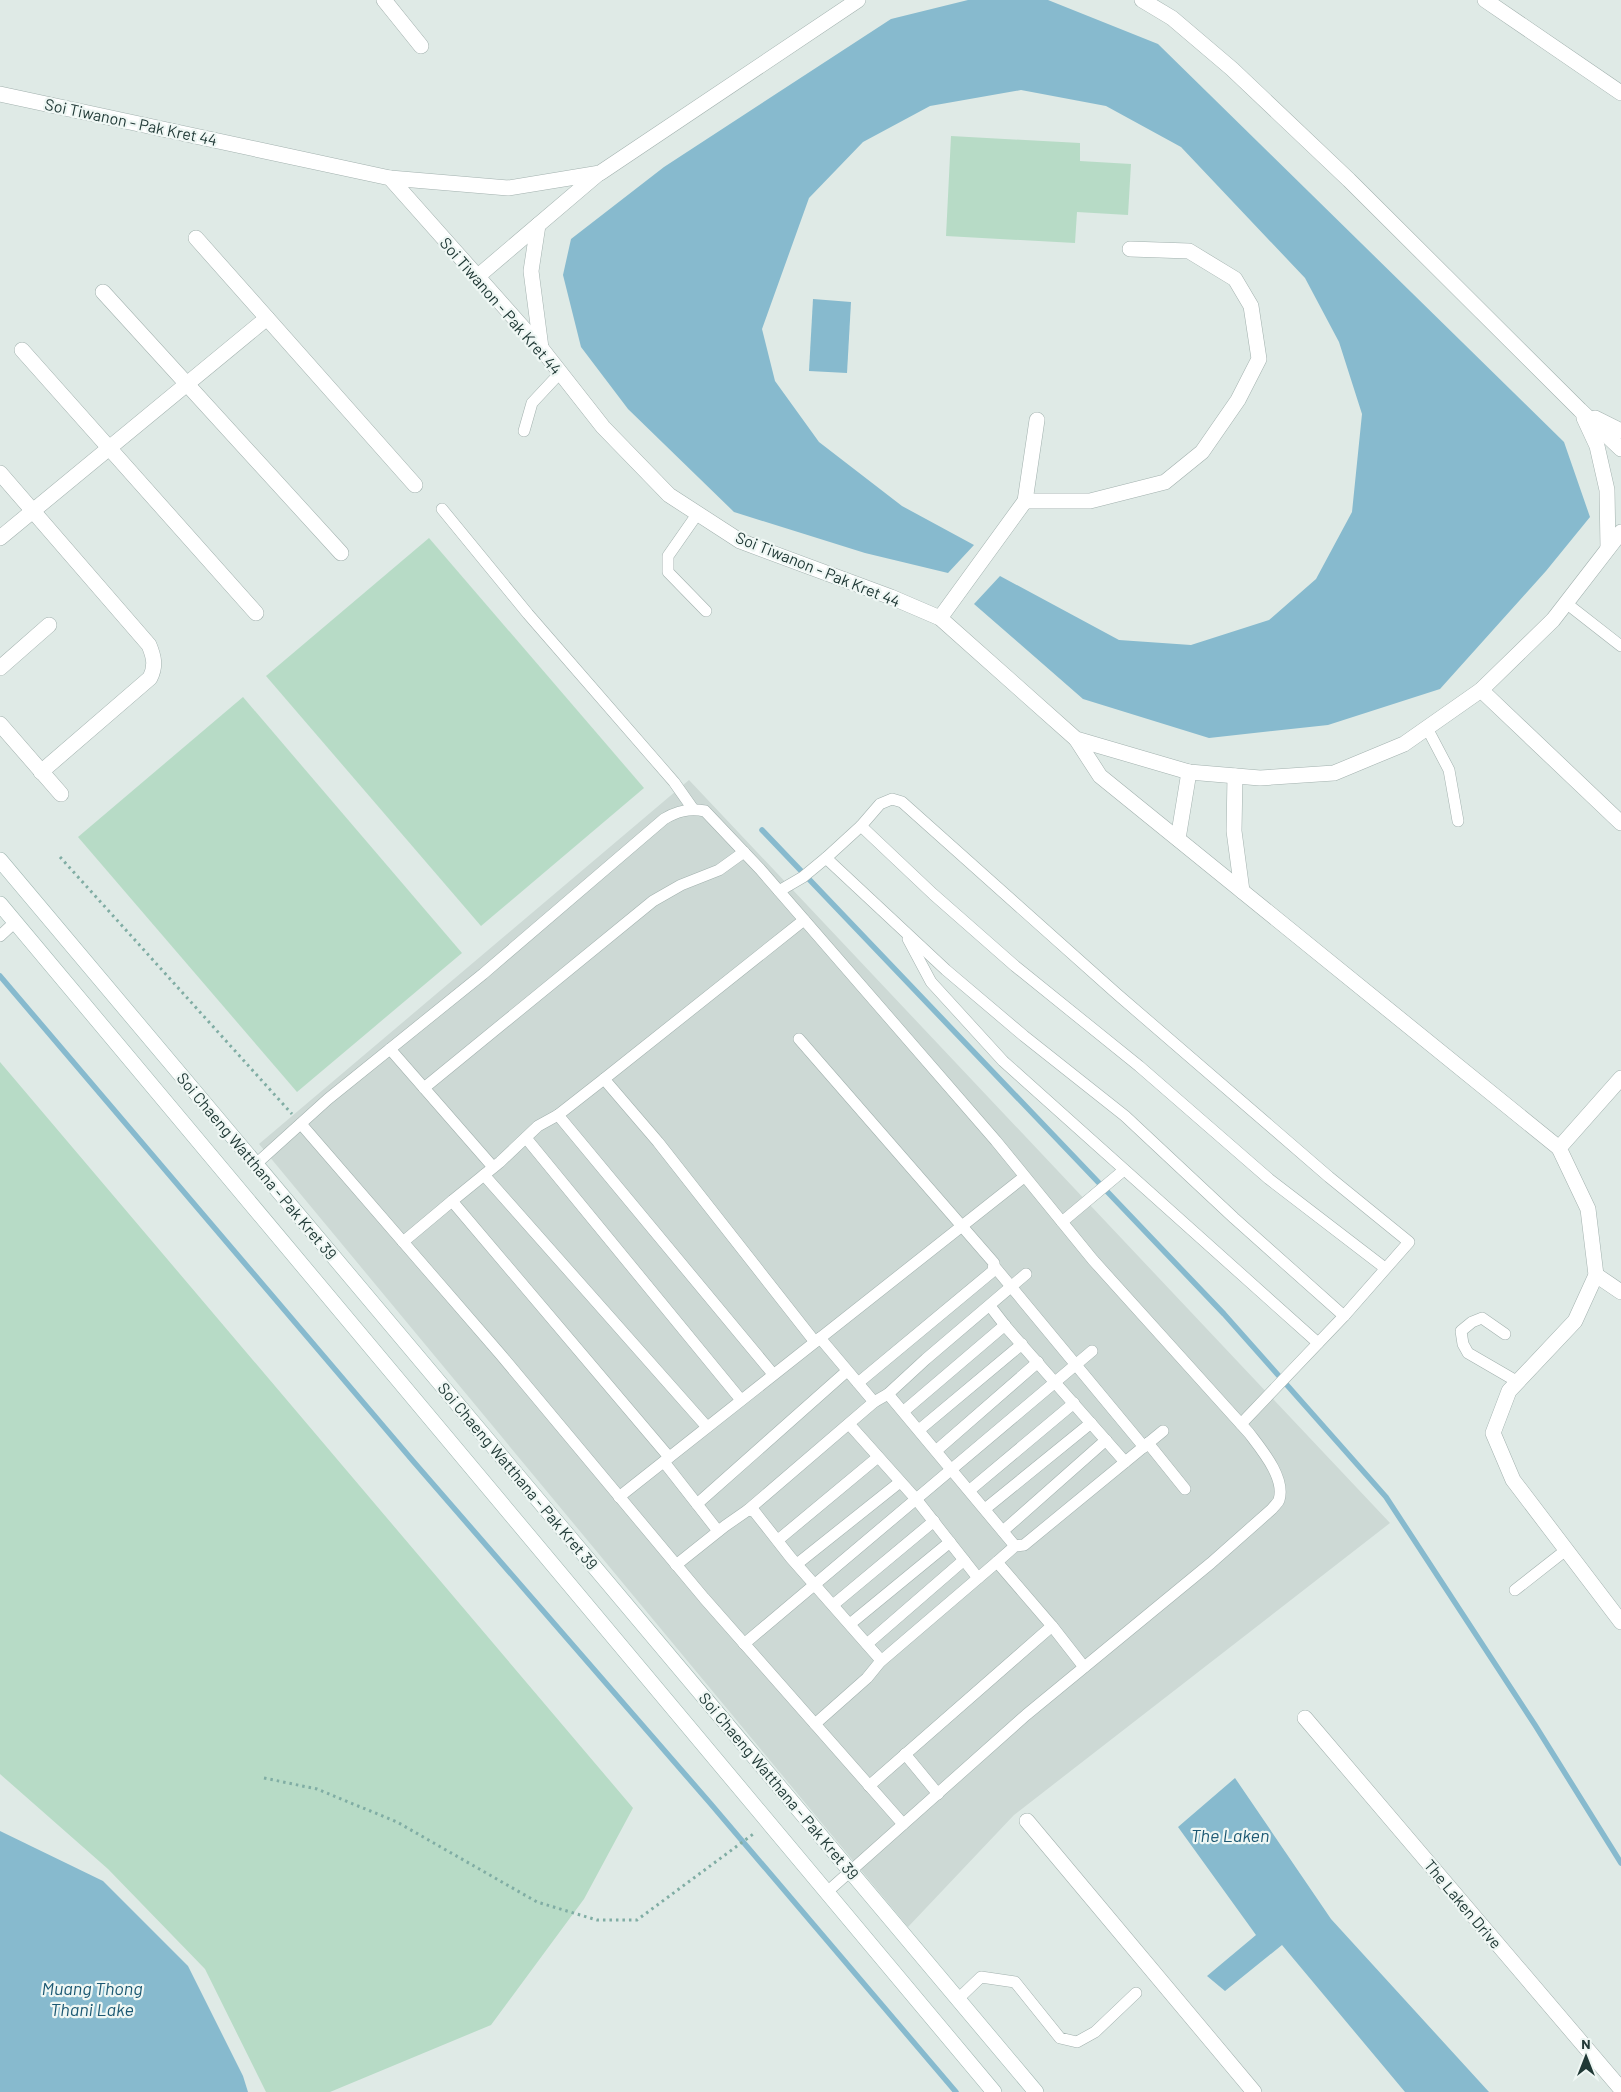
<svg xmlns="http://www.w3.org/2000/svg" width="1621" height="2092" font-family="Barlow,sans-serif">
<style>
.built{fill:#cdd9d5}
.green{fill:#b7dbc6}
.water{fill:#87bace}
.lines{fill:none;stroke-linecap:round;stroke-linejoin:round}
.stream{stroke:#87bace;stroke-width:5.5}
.lane-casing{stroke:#a2b1ae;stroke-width:12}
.street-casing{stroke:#a2b1ae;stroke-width:16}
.secondary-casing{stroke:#9eb5b0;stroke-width:16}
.path{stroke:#80ada4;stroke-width:3;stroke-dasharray:2.5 4;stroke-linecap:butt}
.lane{stroke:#fff;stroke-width:11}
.street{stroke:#fff;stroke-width:15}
.secondary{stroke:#fff;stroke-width:15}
.labels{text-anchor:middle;stroke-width:4.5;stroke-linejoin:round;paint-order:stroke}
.street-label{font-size:16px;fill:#203936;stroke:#eff7f4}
.water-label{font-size:18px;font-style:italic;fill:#1c5973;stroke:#eff7f4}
</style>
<rect width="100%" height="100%" fill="#dfeae6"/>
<path class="built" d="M689 780 1390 1523 1014 1815 908 1927 259 1144Z"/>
<g class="green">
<path d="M951 136 1080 143V161L1131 164 1128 215 1077 212 1075 243 946 236Z"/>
<path d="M429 538 644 788 481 926 266 676Z"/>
<path d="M243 697 462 953 297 1092 78 837Z"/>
<path d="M0 1062 633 1808 584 1899 491 2025 330 2092H266L205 1969 108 1869 0 1774Z"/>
</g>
<g class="water">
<path d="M968 0H1048L1158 44 1564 442 1590 517 1546 571 1440 689 1328 725 1209 738 1083 699 974 604 1000 576 1119 640 1191 645 1269 620 1316 579 1352 512 1362 414 1339 342 1305 278 1181 147 1106 106 1021 90 930 106 863 142 809 198 762 329 775 381 819 442 902 506 974 545 948 573 865 553 734 512 628 409 581 347 563 275 571 239 664 167 891 19Z"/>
<path d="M813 299 851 302 847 373 809 371Z"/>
<path d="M1235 1778 1331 1919 1489 2092H1405L1282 1945 1225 1991 1207 1976 1256 1935 1178 1827Z"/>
<path d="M0 1831 103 1881 188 1966 243 2076 248 2092H0Z"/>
</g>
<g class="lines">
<g class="stream">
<path d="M762 830 1224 1314 1386 1497 1535 1725 1621 1863"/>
<path d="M0 976 413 1461 710 1803 956 2092"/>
</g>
<defs>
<g id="lane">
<path d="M524 431 532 403 560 373"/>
<path d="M442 509 528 614 674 782 693 809"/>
<path d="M698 513 668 556V572L706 611"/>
<path d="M1566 603 1621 646"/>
<path d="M1427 728 1449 770 1458 821"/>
<path d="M861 826 880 804 892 799 902 802 1117 994 1329 1177 1409 1242 1344 1316 1241 1424"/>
<path d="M826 858 861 826 933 894 1015 966 1139 1066 1269 1179 1385 1268"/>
<path d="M779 891 803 877 826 858 946 970 1024 1036 1125 1116 1234 1218 1344 1316"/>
<path d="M0 936 15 922"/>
<path d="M908 939 931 982 1003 1061 1318 1343"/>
<path d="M799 1039 994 1263 993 1271 858 1383"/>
<path d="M390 1049 493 1167"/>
<path d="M604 1079 804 920"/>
<path d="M424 1088 653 901 681 885 719 870 744 852"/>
<path d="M558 1115 773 1374"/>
<path d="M301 1124 501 1355 704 1598 903 1824"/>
<path d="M526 1138 741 1400"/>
<path d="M256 1164 328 1099 483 974 664 819C677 811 689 808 705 811L760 869 996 1141 1093 1260 1249 1433C1261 1449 1286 1478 1279 1500 1278 1503 1274 1506 1272 1509L1211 1563 1026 1715 827 1892"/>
<path d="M484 1175 707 1427"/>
<path d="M452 1201 500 1162 538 1126 558 1115 604 1079 658 1142 815 1342"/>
<path d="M1062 1222 1124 1170"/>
<path d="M403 1242 452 1201 669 1457"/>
<path d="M994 1266 1144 1447"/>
<path d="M990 1306 1007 1328 1125 1462"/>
<path d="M1505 1334 1482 1318 1472 1322 1461 1331 1463 1344 1468 1353 1518 1382"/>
<path d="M820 1338 874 1402"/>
<path d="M888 1394 1015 1546"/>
<path d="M904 1411 1005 1325"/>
<path d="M849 1424 916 1499 978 1578"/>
<path d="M919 1430 1022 1344"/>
<path d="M1148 1443 1185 1489"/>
<path d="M937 1450 1038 1362"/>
<path d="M664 1462 718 1531"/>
<path d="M970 1490 1074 1403"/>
<path d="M619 1497 1024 1177"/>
<path d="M697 1504 847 1371"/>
<path d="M985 1509 1091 1423"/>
<path d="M748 1510 754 1511 791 1558 879 1658 880 1662"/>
<path d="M1003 1531 1106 1440"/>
<path d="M778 1540 878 1457"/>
<path d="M997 1562 1052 1626 1084 1667"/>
<path d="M797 1564 900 1482"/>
<path d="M676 1565 725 1526 748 1510 874 1402 888 1394 926 1359 1026 1274"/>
<path d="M1515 1590 1566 1550"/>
<path d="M833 1605 934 1521"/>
<path d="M850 1624 950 1542"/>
<path d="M744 1644 1092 1351"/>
<path d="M867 1644 964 1560"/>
<path d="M815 1724 867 1678 880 1662 997 1562 1015 1546 1024 1545 1163 1431"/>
<path d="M905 1754 938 1794"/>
<path d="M869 1786 1052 1626"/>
<path d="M958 1999 981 1977 1015 1982 1060 2038 1077 2042 1095 2032 1136 1993"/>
</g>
<g id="street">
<path d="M384 0 421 46"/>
<path d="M1142 0 1172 18 1232 69 1349 180 1580 410 1621 449"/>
<path d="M1485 0 1621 93"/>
<path d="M0 94 390 178 541 348 603 427 669 495 740 541 891 597 940 618 1076 739 1189 772 1260 778 1334 773 1404 744 1481 690 1553 620 1621 532"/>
<path d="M390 178 508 188 600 173 858 0"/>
<path d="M538 225 531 271 541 348"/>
<path d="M196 238 415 485"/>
<path d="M477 277 598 174"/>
<path d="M103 292 341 553"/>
<path d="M22 350 256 613"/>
<path d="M1584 418 1597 446 1607 490 1608 548"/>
<path d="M1595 418 1621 431"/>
<path d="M0 473 149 645C154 657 156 666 150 678L41 772"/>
<path d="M1025 501H1090L1165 482 1202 452 1238 400 1259 359 1251 306 1235 279 1189 251 1130 249"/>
<path d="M0 538 267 318"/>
<path d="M940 618 1025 501 1037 420"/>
<path d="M0 668 49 625"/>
<path d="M1481 690 1621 823"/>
<path d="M0 724 61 794"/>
<path d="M1076 739 1100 776 1559 1148"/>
<path d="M1235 776 1234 831 1242 891"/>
<path d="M1178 839 1189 772"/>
<path d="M1621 1078 1559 1148 1588 1209 1596 1275 1575 1321 1509 1391 1493 1433 1513 1480 1621 1622"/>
<path d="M1596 1275 1621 1292"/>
<path d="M1305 1718 1621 2089"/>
<path d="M1027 1821 1254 2092"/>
</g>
<g id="secondary">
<path d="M0 860 1036 2092"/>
<path d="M0 904 994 2092"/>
</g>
</defs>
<use href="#lane" class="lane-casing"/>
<use href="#street" class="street-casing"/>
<use href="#secondary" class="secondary-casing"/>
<g class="path">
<path d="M60 857 292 1114"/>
<path d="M264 1778 317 1789 397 1822 537 1902 597 1920H637L756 1832"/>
</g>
<use href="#lane" class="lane"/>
<use href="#street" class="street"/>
<use href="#secondary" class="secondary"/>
</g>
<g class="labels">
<g class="street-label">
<text transform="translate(131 122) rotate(12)" y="6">Soi Tiwanon - Pak Kret 44</text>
<text transform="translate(501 306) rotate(49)" y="6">Soi Tiwanon - Pak Kret 44</text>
<text transform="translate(818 569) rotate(22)" y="6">Soi Tiwanon - Pak Kret 44</text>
<text transform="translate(257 1166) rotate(50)" y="6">Soi Chaeng Watthana - Pak Kret 39</text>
<text transform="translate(518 1476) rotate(50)" y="6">Soi Chaeng Watthana - Pak Kret 39</text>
<text transform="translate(779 1786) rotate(50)" y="6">Soi Chaeng Watthana - Pak Kret 39</text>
<text transform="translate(1463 1904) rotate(50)" y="6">The Laken Drive</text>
</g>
<g class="water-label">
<text x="1230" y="1842">The Laken</text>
<text x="92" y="1995">Muang Thong<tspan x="92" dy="21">Thani Lake</tspan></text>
</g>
</g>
<g transform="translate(1586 2057)" stroke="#eff7f4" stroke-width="4" paint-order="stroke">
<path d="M0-4L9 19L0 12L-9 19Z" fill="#203936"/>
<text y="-8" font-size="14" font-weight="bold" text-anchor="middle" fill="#203936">N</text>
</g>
</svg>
